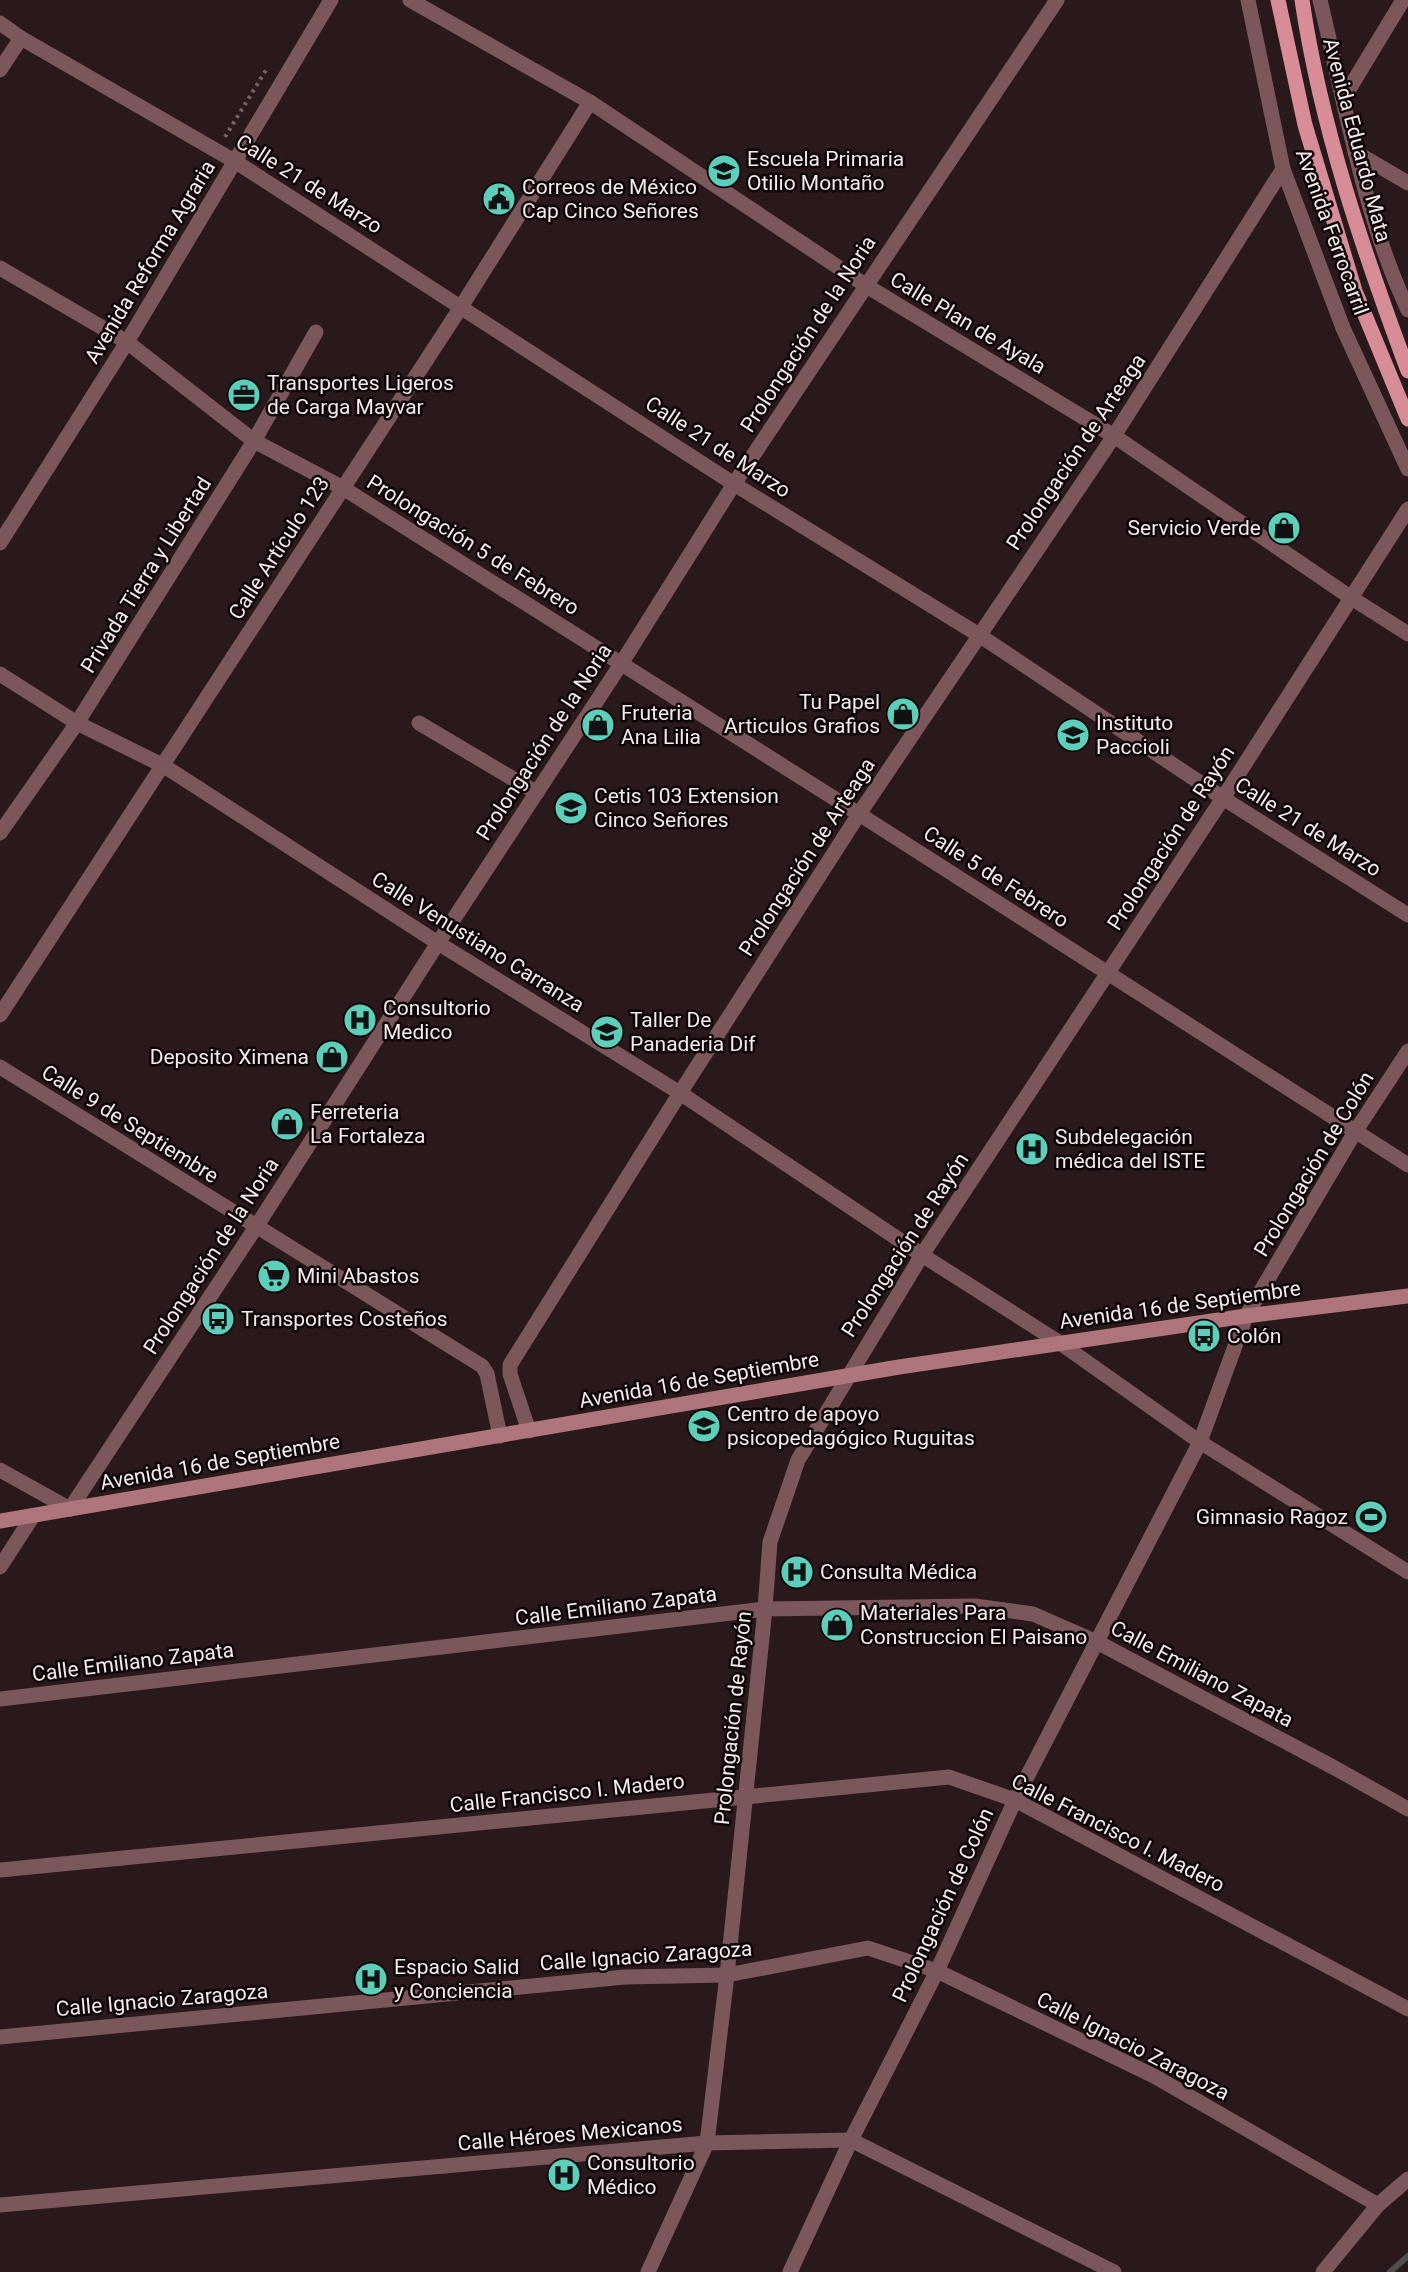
<svg xmlns="http://www.w3.org/2000/svg" width="1408" height="2272" font-family="Roboto,sans-serif">
<style>
.lines{fill:none;stroke-linecap:round;stroke-linejoin:round}
.stream{stroke:#4b4f4e;stroke-width:6}
.path{stroke:#726365;stroke-width:4;stroke-dasharray:3 4.5;stroke-linecap:butt}
.minor{stroke:#7b565b;stroke-width:15}
.tertiary{stroke:#7b565b;stroke-width:15}
.secondary{stroke:#af757d;stroke-width:15}
.primary{stroke:#d88c98;stroke-width:15}
.labels{text-anchor:middle;stroke-width:5;stroke-linejoin:round;paint-order:stroke}
.street-label{font-size:21px;fill:#f6e9eb;stroke:#0d0607}
.poi-label{font-size:21px;fill:#f6e9eb;stroke:#0d0607;text-anchor:start}
</style>
<rect width="100%" height="100%" fill="#29191b"/>
<g class="lines">
<path class="stream" d="M1390 2272 1408 2256"/>
<path class="path" d="M225 137 266 70"/>
<g class="minor">
<path d="M410 0 590 102 865 285 1114 436 1350 597 1408 634"/>
<path d="M0 23 21 38 236 162 734 484 979 635 1229 802 1408 915"/>
<path d="M0 70 21 38"/>
<path d="M1343 99 1403 0"/>
<path d="M1355 152 1408 183"/>
<path d="M0 268 127 342 254 441 343 488 859 814 1408 1165"/>
<path d="M0 543 127 342 331 0"/>
<path d="M0 674 77 723 164 766 438 943 680 1093 922 1255 1060 1343 1200 1442 1408 1572"/>
<path d="M419 723 537 793"/>
<path d="M0 833 77 723 254 441 316 332"/>
<path d="M0 1015 461 307 590 102"/>
<path d="M0 1067 482 1366 487 1374 500 1436"/>
<path d="M529 1431 510 1374V1365L680 1093 859 814 1114 436 1283 169"/>
<path d="M0 1470 70 1509"/>
<path d="M0 1567 33 1516"/>
<path d="M0 1699 765 1609 975 1606 1033 1614 1097 1642 1333 1767 1408 1809"/>
<path d="M0 1870 949 1777 1015 1800 1408 2009"/>
<path d="M0 2037 625 1977 727 1975 868 1948 937 1971 1154 2076 1378 2205"/>
<path d="M0 2205 707 2143 851 2140 1114 2272"/>
<path d="M648 2272 707 2143 727 1975 765 1609 770 1542 798 1460 922 1255 1223 798 1408 509"/>
<path d="M790 2272 851 2140 937 1971 1015 1800 1200 1442 1246 1316 1355 1132 1408 1051"/>
<path d="M1323 2272 1378 2205 1408 2179"/>
</g>
<g class="tertiary">
<path d="M1248 0 1283 169 1343 328 1408 469"/>
<path d="M1320 0C1345 103 1363 214 1408 310"/>
<path d="M70 1509 256 1227 438 943 621 664 734 484 1057 0"/>
</g>
<path class="secondary" d="M0 1521 899 1367 1246 1316 1408 1296"/>
<g class="primary">
<path d="M1278 0 1305 125 1355 291 1408 419"/>
<path d="M1302 0C1321 128 1363 250 1408 371"/>
</g>
</g>
<defs>
<symbol id="school-disc" viewBox="-11 -11 22 22"><circle r="9.5" fill="#5dceb9" stroke="#0d0607"/><path d="M0-5L7-2L0 1L-7-2ZM-4 1L0 2.5L4 1V4Q0 6-4 4Z" fill="#111"/></symbol>
<symbol id="civic-disc" viewBox="-11 -11 22 22"><circle r="9.5" fill="#5dceb9" stroke="#0d0607"/><path d="M-.6-6.5H3V-4.5H.6V-3L4-1V1h2V6H-6V1h2V-1L-.6-3ZM-1.2 2.5V6h2.4V2.5Z" fill="#111"/></symbol>
<symbol id="office-disc" viewBox="-11 -11 22 22"><circle r="9.5" fill="#5dceb9" stroke="#0d0607"/><path d="M-6-3h4V-5.5h4V-3h4V5H-6ZM-1-4.5V-3h2v-1.5ZM-6 0V1H6V0Z" fill="#111"/></symbol>
<symbol id="shop-disc" viewBox="-11 -11 22 22"><circle r="9.5" fill="#5dceb9" stroke="#0d0607"/><path d="M-5-2.5h2.3a2.7 3.5 0 0 1 5.4 0H5L5.5 6h-11ZM-1.5-2.5h3a1.5 2.3 0 0 0-3 0Z" fill="#111"/></symbol>
<symbol id="hospital-disc" viewBox="-11 -11 22 22"><circle r="9.5" fill="#5dceb9" stroke="#0d0607"/><path d="M-5-5h3v3.5h4V-5h3V5h-3V1.5h-4V5h-3Z" fill="#111"/></symbol>
<symbol id="university-disc" viewBox="-11 -11 22 22"><circle r="9.5" fill="#5dceb9" stroke="#0d0607"/><path d="M0-5L7-2L0 1L-7-2ZM-4 1L0 2.5L4 1V4Q0 6-4 4Z" fill="#111"/></symbol>
<symbol id="supermarket-disc" viewBox="-11 -11 22 22"><circle r="9.5" fill="#5dceb9" stroke="#0d0607"/><path d="M-6-5.5h2.5l.6 2H6L4.5 2H-2.5L-4.4-4H-6ZM-1.5 3.2a1.3 1.3 0 1 0 .1 0ZM3 3.2a1.3 1.3 0 1 0 .1 0Z" fill="#111"/></symbol>
<symbol id="bus-disc" viewBox="-11 -11 22 22"><circle r="9.5" fill="#5dceb9" stroke="#0d0607"/><path d="M-5-6H5V4H4V6H2V4H-2V6H-4V4H-5ZM-3.5-4V0h7V-4ZM-3.5 1.2v1.5H-2V1.2ZM2 1.2v1.5H3.5V1.2Z" fill="#111"/></symbol>
<symbol id="stadium-disc" viewBox="-11 -11 22 22"><circle r="9.5" fill="#5dceb9" stroke="#0d0607"/><path d="M0-5a6.5 5 0 1 0 0 10a6.5 5 0 1 0 0-10ZM-3.5-1.8h7v3.6h-7Z" fill="#111"/></symbol>
</defs>
<g fill-rule="evenodd">
<use href="#school-disc" x="705" y="152" width="38" height="38"/>
<use href="#civic-disc" x="480" y="180" width="38" height="38"/>
<use href="#office-disc" x="225" y="376" width="38" height="38"/>
<use href="#shop-disc" x="1265" y="509" width="38" height="38"/>
<use href="#shop-disc" x="884" y="695" width="38" height="38"/>
<use href="#shop-disc" x="579" y="706" width="38" height="38"/>
<use href="#school-disc" x="1054" y="716" width="38" height="38"/>
<use href="#school-disc" x="552" y="789" width="38" height="38"/>
<use href="#hospital-disc" x="341" y="1001" width="38" height="38"/>
<use href="#university-disc" x="588" y="1013" width="38" height="38"/>
<use href="#shop-disc" x="313" y="1038" width="38" height="38"/>
<use href="#shop-disc" x="268" y="1105" width="38" height="38"/>
<use href="#hospital-disc" x="1013" y="1130" width="38" height="38"/>
<use href="#supermarket-disc" x="255" y="1257" width="38" height="38"/>
<use href="#bus-disc" x="199" y="1300" width="38" height="38"/>
<use href="#bus-disc" x="1185" y="1317" width="38" height="38"/>
<use href="#school-disc" x="685" y="1407" width="38" height="38"/>
<use href="#stadium-disc" x="1352" y="1498" width="38" height="38"/>
<use href="#hospital-disc" x="778" y="1553" width="38" height="38"/>
<use href="#shop-disc" x="818" y="1606" width="38" height="38"/>
<use href="#hospital-disc" x="352" y="1960" width="38" height="38"/>
<use href="#hospital-disc" x="545" y="2156" width="38" height="38"/>
</g>
<g class="labels">
<g class="street-label">
<text transform="translate(1357 140) rotate(75)" y="7">Avenida Eduardo Mata</text>
<text transform="translate(309 184) rotate(32)" y="7">Calle 21 de Marzo</text>
<text transform="translate(1332 232) rotate(70)" y="7">Avenida Ferrocarril</text>
<text transform="translate(150 262) rotate(-59)" y="7">Avenida Reforma Agraria</text>
<text transform="translate(968 323) rotate(31)" y="7">Calle Plan de Ayala</text>
<text transform="translate(808 334) rotate(-57)" y="7">Prolongación de la Noria</text>
<text transform="translate(718 447) rotate(33)" y="7">Calle 21 de Marzo</text>
<text transform="translate(1076 452) rotate(-56)" y="7">Prolongación de Arteaga</text>
<text transform="translate(473 545) rotate(32)" y="7">Prolongación 5 de Febrero</text>
<text transform="translate(279 548) rotate(-57)" y="7">Calle Artículo 123</text>
<text transform="translate(146 575) rotate(-58)" y="7">Privada Tierra y Libertad</text>
<text transform="translate(544 742) rotate(-57)" y="7">Prolongación de la Noria</text>
<text transform="translate(1308 827) rotate(32)" y="7">Calle 21 de Marzo</text>
<text transform="translate(1171 838) rotate(-57)" y="7">Prolongación de Rayón</text>
<text transform="translate(807 857) rotate(-57)" y="7">Prolongación de Arteaga</text>
<text transform="translate(996 877) rotate(33)" y="7">Calle 5 de Febrero</text>
<text transform="translate(478 942) rotate(32)" y="7">Calle Venustiano Carranza</text>
<text transform="translate(130 1124) rotate(32)" y="7">Calle 9 de Septiembre</text>
<text transform="translate(1314 1164) rotate(-59)" y="7">Prolongación de Colón</text>
<text transform="translate(905 1245) rotate(-57)" y="7">Prolongación de Rayón</text>
<text transform="translate(211 1256) rotate(-57)" y="7">Prolongación de la Noria</text>
<text transform="translate(1180 1305) rotate(-8)" y="7">Avenida 16 de Septiembre</text>
<text transform="translate(699 1380) rotate(-10)" y="7">Avenida 16 de Septiembre</text>
<text transform="translate(220 1462) rotate(-10)" y="7">Avenida 16 de Septiembre</text>
<text transform="translate(616 1606) rotate(-7)" y="7">Calle Emiliano Zapata</text>
<text transform="translate(133 1662) rotate(-7)" y="7">Calle Emiliano Zapata</text>
<text transform="translate(1202 1674) rotate(28)" y="7">Calle Emiliano Zapata</text>
<text transform="translate(733 1718) rotate(-84)" y="7">Prolongación de Rayón</text>
<text transform="translate(567 1793) rotate(-6)" y="7">Calle Francisco I. Madero</text>
<text transform="translate(1118 1833) rotate(27)" y="7">Calle Francisco I. Madero</text>
<text transform="translate(943 1905) rotate(-65)" y="7">Prolongación de Colón</text>
<text transform="translate(646 1956) rotate(-4)" y="7">Calle Ignacio Zaragoza</text>
<text transform="translate(162 2000) rotate(-5)" y="7">Calle Ignacio Zaragoza</text>
<text transform="translate(1133 2046) rotate(27)" y="7">Calle Ignacio Zaragoza</text>
<text transform="translate(570 2134) rotate(-5)" y="7">Calle Héroes Mexicanos</text>
</g>
<g class="poi-label">
<text x="747" y="166">Escuela Primaria<tspan x="747" dy="24">Otilio Montaño</tspan></text>
<text x="522" y="194">Correos de México<tspan x="522" dy="24">Cap Cinco Señores</tspan></text>
<text x="267" y="390">Transportes Ligeros<tspan x="267" dy="24">de Carga Mayvar</tspan></text>
<text x="1261" y="535" text-anchor="end">Servicio Verde</text>
<text x="880" y="709" text-anchor="end">Tu Papel<tspan x="880" dy="24">Articulos Grafios</tspan></text>
<text x="621" y="720">Fruteria<tspan x="621" dy="24">Ana Lilia</tspan></text>
<text x="1096" y="730">Instituto<tspan x="1096" dy="24">Paccioli</tspan></text>
<text x="594" y="803">Cetis 103 Extension<tspan x="594" dy="24">Cinco Señores</tspan></text>
<text x="383" y="1015">Consultorio<tspan x="383" dy="24">Medico</tspan></text>
<text x="630" y="1027">Taller De<tspan x="630" dy="24">Panaderia Dif</tspan></text>
<text x="309" y="1064" text-anchor="end">Deposito Ximena</text>
<text x="310" y="1119">Ferreteria<tspan x="310" dy="24">La Fortaleza</tspan></text>
<text x="1055" y="1144">Subdelegación<tspan x="1055" dy="24">médica del ISTE</tspan></text>
<text x="297" y="1283">Mini Abastos</text>
<text x="241" y="1326">Transportes Costeños</text>
<text x="1227" y="1343">Colón</text>
<text x="727" y="1421">Centro de apoyo<tspan x="727" dy="24">psicopedagógico Ruguitas</tspan></text>
<text x="1348" y="1524" text-anchor="end">Gimnasio Ragoz</text>
<text x="820" y="1579">Consulta Médica</text>
<text x="860" y="1620">Materiales Para<tspan x="860" dy="24">Construccion El Paisano</tspan></text>
<text x="394" y="1974">Espacio Salid<tspan x="394" dy="24">y Conciencia</tspan></text>
<text x="587" y="2170">Consultorio<tspan x="587" dy="24">Médico</tspan></text>
</g>
</g>
</svg>
